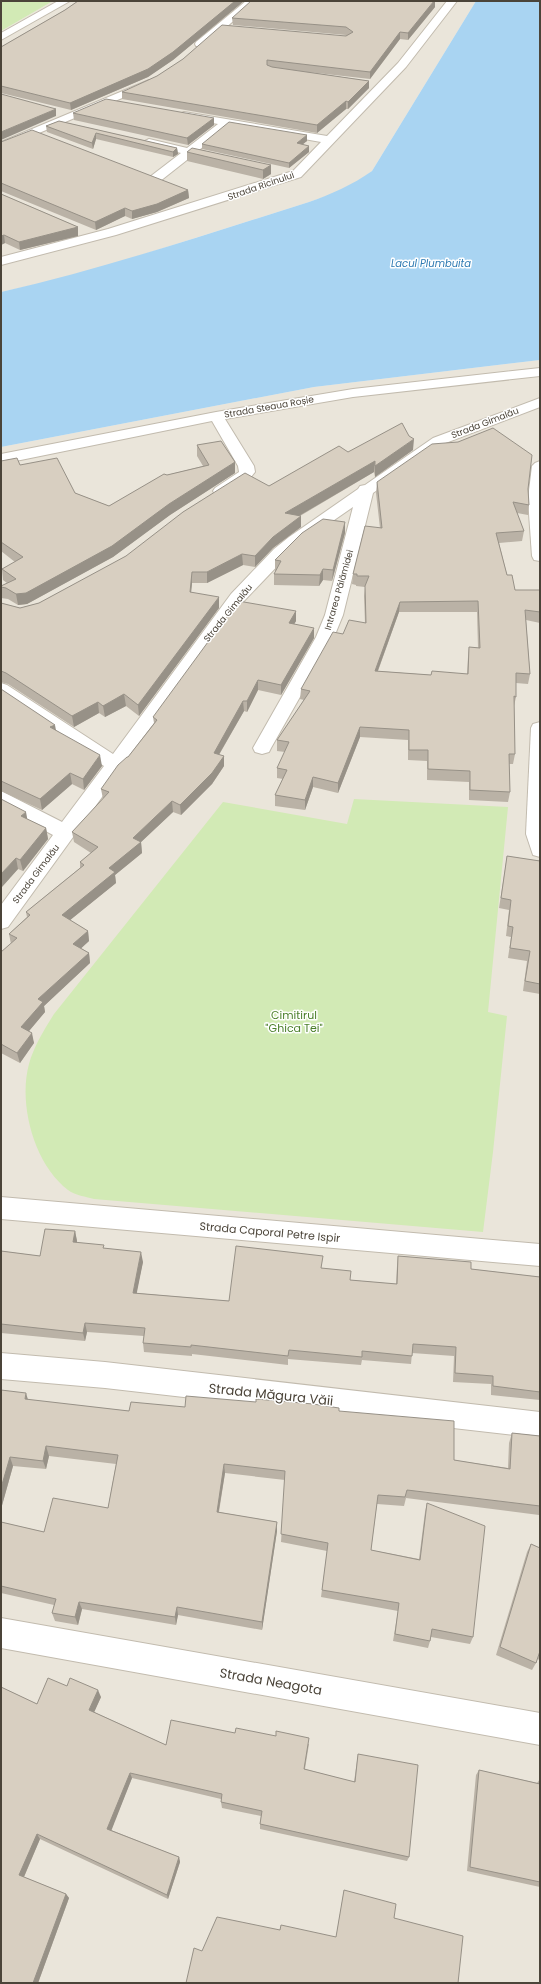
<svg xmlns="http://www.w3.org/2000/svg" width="541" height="1984" font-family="Poppins,sans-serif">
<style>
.residential{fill:#eae5da}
.green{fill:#d2eab5}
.water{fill:#a9d4f2}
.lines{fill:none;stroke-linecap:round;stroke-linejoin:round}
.street-casing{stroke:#c2bbae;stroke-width:2}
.street{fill:#fff;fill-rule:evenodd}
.wall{fill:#bab2a6;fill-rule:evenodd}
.shaded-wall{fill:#979187}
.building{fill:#d8cfc1;stroke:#979187;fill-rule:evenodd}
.labels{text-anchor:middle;stroke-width:3;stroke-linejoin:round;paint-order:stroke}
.far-street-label{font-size:9px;fill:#4b4439;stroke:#fff}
.far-water-label{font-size:10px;font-style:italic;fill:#2e7ab2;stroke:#fff}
.park-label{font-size:11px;fill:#4a7f2a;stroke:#fff}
.street-label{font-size:11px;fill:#4b4439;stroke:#fff}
.near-street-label{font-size:13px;fill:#4b4439;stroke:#fff}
</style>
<rect width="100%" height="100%" fill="#f6f3ec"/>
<g class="residential">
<path d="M53 1H476L372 171 357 182 332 194 309 202 116 263 64 278 1 292V31Z"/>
<path d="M540 360V1983H1V447L314 387Z"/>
</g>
<g class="green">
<path d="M1 1H53L1 31Z"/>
<path d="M354 799 508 807 488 1012 507 1016 493 1152 483 1232 94 1199C87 1197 74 1195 68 1190 34 1164 18 1104 29 1064 34 1046 44 1030 54 1014L223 802 347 824Z"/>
</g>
<path class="water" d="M476 1H540V360L314 387 1 447V292C106 268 207 234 309 202 332 194 352 185 372 171Z"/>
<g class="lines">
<defs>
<g id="street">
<path d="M58 1H70L1 40V33Z"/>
<path d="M246 1H257L204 46H196L195 44 196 42Z"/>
<path d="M447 1H457L406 67 301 177 116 235 1 265V257L108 229 293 171 321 142 229 126 199 150 220 156 222 158 220 160 216 162 192 156 159 182H151L149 179 151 176 181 153 145 144 143 142 149 139 187 148 218 124 180 117 178 115 184 112 327 136 398 63Z"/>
<path d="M149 80 153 81 154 83 153 85 1 149V142Z"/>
<path d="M540 368V376L353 397 225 419 254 466 255 472C247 483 229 498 215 494L213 491 215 488 239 472 238 466 212 421 1 464V454L216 412 353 389Z"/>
<path d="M540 398V407L443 444 373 493 343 615 334 637 271 748 269 752 262 754 255 752 253 748 316 637 325 615 353 507 301 543 286 557 243 602 8 927 1 929V905L53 835 1 807V791L62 822 104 766 1 697V683L7 685 113 754 231 594 274 549 289 537 358 489 360 486 365 485 433 438Z"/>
<path d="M540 461V561L534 560 532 556 528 499 532 466 535 463Z"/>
<path d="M540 722V857L533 855 526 834 531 728 533 724Z"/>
<path d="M1 1197 540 1244V1266L1 1219Z"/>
<path d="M1 1353 105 1362 540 1412V1438L105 1388 1 1379Z"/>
<path d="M1 1618 540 1713V1745L1 1648Z"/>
</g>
</defs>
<use href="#street" class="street-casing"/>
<use href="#street" class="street"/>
</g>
<g class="wall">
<path d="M78 1H244L173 60 148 77 71 110 1 93V47L65 10Z"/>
<path d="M435 7 408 40 400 39 370 79 308 72 369 81V88L348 109H346L317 133 122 99V92L347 35H346L233 25 232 18Z"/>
<path d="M73 113 214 118V125L188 145 74 120Z"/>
<path d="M59 121 177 148 178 154 173 157 96 139 93 149 47 132 46 126Z"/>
<path d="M307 141 302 144 309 152 289 168 202 149V144Z"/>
<path d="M1 142 188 190 189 198 157 212 132 219 125 216 96 230 1 191Z"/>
<path d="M187 152 271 165V174L263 179 187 161Z"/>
<path d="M1 194 78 227V236L20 250 5 243 1 245Z"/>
<path d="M197 445 235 473 170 515 113 557 27 604 18 605 8 599 1 598V586L7 583 3 580 2 569 15 562 1 551V461L20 465 75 493 109 506 167 475 203 466 197 456Z"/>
<path d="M413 450 375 477 374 472 300 516 301 527 273 548 255 567 243 565 207 583H192L191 592 219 608 139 716 126 706 105 717 99 713 74 727 8 684 1 682V603L20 608 39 603 269 486 348 452Z"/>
<path d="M377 482 528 489 529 505 528 515 517 513 524 531 522 541 499 543 507 575 515 590H540V623L526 620 530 674 528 684 516 683V697L514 706 515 754 513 764H509L510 792 508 802 469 800V782L427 780V761L408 760V740L360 737 338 793 313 787 305 810 275 806V795L283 779 277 778V768L285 752 277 751V740L304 700 300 699 301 689 343 634 365 623 364 596 365 587 356 586V585L352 584 353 574 380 528 376 493ZM399 612H477L478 648 469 647 468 657 467 674 431 675 378 671Z"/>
<path d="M345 533 332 581 323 580 319 586 274 585V574L276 571H275V560Z"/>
<path d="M296 611V621L294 624 314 638 281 695 258 690 247 712 244 711 219 755 224 756V766L212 784 181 815 173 812 141 842 142 853 115 875 116 883 70 920 88 931 89 941 81 948 89 953 90 963 44 1006 45 1012 29 1031 34 1043 20 1063 1 1053V952L11 944 9 934 27 917 26 912 80 868V862L91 853 74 842 72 832 103 799 101 789 128 757 154 723 153 717Z"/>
<path d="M1 689 56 730 102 766 84 790 72 784 42 810 1 791Z"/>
<path d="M27 819 46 828 48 839 23 871 18 869 1 888Z"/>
<path d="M507 856 540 861V994L523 991 527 961 508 958 511 937 506 936 509 910 499 908Z"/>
<path d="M75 1231 77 1241V1243L104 1248 143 1262 136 1293 229 1301 322 1268 350 1280 396 1284 397 1266 398 1256 471 1269 540 1277V1400L491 1395V1384L453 1382 454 1356 412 1353 411 1364 362 1360 361 1365 288 1359V1365L192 1354V1356L144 1352 143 1343 144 1336 87 1332 85 1341 1 1333V1251L40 1256Z"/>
<path d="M1 1390 28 1400 129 1411 185 1407 339 1411 454 1460 508 1468 509 1443 512 1433 540 1436V1512L539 1515 406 1498 404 1506 377 1504 371 1550 419 1559 425 1512 427 1503 473 1637 470 1644 431 1637 430 1641 428 1648 393 1641 398 1611 321 1597 327 1551 281 1542 285 1480 225 1473 219 1512 277 1522V1531L262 1630 178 1615 176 1625 82 1609 78 1625 55 1621 52 1613 54 1605 1 1593V1522L44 1532 108 1508 116 1464 49 1456 46 1469 13 1466 1 1509Z"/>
<path d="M531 1544 540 1548V1660L537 1659 536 1663 532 1670 496 1655 527 1552Z"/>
<path d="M67 1686 101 1697 94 1712 166 1745 235 1733 309 1744 305 1769 354 1782 358 1754 409 1857 407 1861 260 1829V1824L261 1816 222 1808 221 1802V1799L132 1778 111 1830 179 1857 180 1862 168 1899 40 1839 24 1877 66 1894 69 1898 38 1983H1V1687L37 1704Z"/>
<path d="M479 1770 537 1783 540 1779V1887L467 1871 476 1775Z"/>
<path d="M344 1890 394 1918 458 1983 202 1951 280 1930 336 1937Z"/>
</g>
<g class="shaded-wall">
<path d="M235 1H244L173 60 148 77 71 110 70 103Z"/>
<path d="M434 1H435V7L408 40V33Z"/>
<path d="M400 32V39L370 79V72Z"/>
<path d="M369 81V88L348 109V102Z"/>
<path d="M346 101V109L317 133V125Z"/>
<path d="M56 109V116L1 140V132Z"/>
<path d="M214 118V125L188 145 187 138Z"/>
<path d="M96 133V139L93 149 92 143Z"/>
<path d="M307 135V141L297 149V143Z"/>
<path d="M309 146V152L289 168V163Z"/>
<path d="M177 148 178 154 173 157V152Z"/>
<path d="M271 165V174L263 179V170Z"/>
<path d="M188 190 189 198 157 212 132 219V211Z"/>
<path d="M125 208V216L96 230 95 222Z"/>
<path d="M78 227V236L20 250 19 242Z"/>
<path d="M4 235 5 243 1 245V236Z"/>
<path d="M414 439 413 450 375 477V466Z"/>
<path d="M375 461 374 472 285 524V513Z"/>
<path d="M235 462V473L170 515 113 557 27 604 18 605 16 594 169 504Z"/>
<path d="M301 516V527L273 548 255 567V556L273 537Z"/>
<path d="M345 522V533L332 581 333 570Z"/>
<path d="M242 554 243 565 207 583V572Z"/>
<path d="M323 569V580L319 586 320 575Z"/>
<path d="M192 572V583L190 603V592Z"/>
<path d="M219 597V608L139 716 138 705Z"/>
<path d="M400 602 399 612 374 681 375 671Z"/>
<path d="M296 611V621L289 633V623Z"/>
<path d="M314 628V638L281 695V685Z"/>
<path d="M258 680V690L247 712V701Z"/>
<path d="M124 694 126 706 105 717 103 706Z"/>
<path d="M243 701 244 711 214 763V753Z"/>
<path d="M98 702 99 713 74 727 72 716Z"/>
<path d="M55 725 57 736 50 727Z"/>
<path d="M360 727V737L338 793V783Z"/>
<path d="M100 755 102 766 84 790 83 779Z"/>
<path d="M224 756V766L212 784 181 815 180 805Z"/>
<path d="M70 773 72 784 42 810 40 799Z"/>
<path d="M313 777V787L305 810V800Z"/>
<path d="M172 801 173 812 140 843 141 842 142 853 115 875 116 883 64 925 62 915 109 868 133 838Z"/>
<path d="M26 812 28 823 21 816Z"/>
<path d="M46 828 48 839 23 871 20 860Z"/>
<path d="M16 858 18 869 1 888V874Z"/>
<path d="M88 931 89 941 75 954 73 944Z"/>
<path d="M89 953 90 963 44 1006 45 1012 24 1037 21 1027 38 999Z"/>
<path d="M32 1033 34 1043 20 1063 17 1053Z"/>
<path d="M75 1231 77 1241 75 1252 73 1242Z"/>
<path d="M141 1252 143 1262 135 1302 133 1293Z"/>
<path d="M85 1323 87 1332 85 1341 83 1333Z"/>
<path d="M26 1393 29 1403 25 1399Z"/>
<path d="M46 1446 49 1456 46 1469 43 1461Z"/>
<path d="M10 1457 13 1466 1 1509V1488Z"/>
<path d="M224 1464 225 1473 217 1521V1512Z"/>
<path d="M277 1522V1531L262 1630V1622Z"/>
<path d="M79 1602 82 1609 78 1625 75 1617Z"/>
<path d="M177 1607 178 1615 176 1625 175 1617Z"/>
<path d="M98 1690 101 1697 92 1717 89 1710Z"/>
<path d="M130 1773 132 1778 110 1834 107 1829Z"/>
<path d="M37 1834 40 1839 23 1879 19 1875Z"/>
<path d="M179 1857 180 1862 168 1899 167 1895Z"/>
<path d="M66 1894 69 1898 38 1983H33Z"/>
</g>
<g class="building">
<path d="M78 1H235L173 52 148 69 70 103 1 86V47L65 10Z"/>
<path d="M251 1H434L408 33 400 32 370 72 267 60V65L272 67 369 81 348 102 346 101 317 125 122 92 157 76 183 59 222 25 346 36 353 32 346 27 232 18Z"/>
<path d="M1 94 56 109 1 132Z"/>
<path d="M106 99 214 118 187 138 73 113Z"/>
<path d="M59 121 177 148 173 152 96 133 92 143 46 126Z"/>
<path d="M229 122 307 135 297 143 309 146 289 163 202 144Z"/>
<path d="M32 130 188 190 157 204 132 211 125 208 95 222 1 183V142Z"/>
<path d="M192 148 271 165 263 170 187 152Z"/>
<path d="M1 194 78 227 19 242 4 235 1 236Z"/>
<path d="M402 423 409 436 414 439 375 466V461L285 513 301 516 273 537 255 556 242 554 207 572H192L190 592 219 597 138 705 124 694 103 706 98 702 72 716 6 673 1 671V603L20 608 39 603 126 556 183 512 245 473 269 486 339 446 348 452Z"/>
<path d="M493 428 532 455 528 489 529 505 513 502 524 531 496 533 507 575H512L515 590H540V612L525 610 530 674 516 673V697L514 696 515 754H509L510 792 470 790V771L428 769V750H409V730L360 727 338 783 313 777 305 800 275 795 287 770 277 768 289 742 277 740 310 691 301 689 333 632 343 634 349 620 366 623 365 586 369 576H357V574H353L365 526 382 528 377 482 432 444 458 442ZM478 601 480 648 469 647 468 674 432 671 431 675 375 671 400 602Z"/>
<path d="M221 441 235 462 169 504 112 546 26 593 16 594 6 588 1 587V586L16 579 2 569 23 557 1 542V461L17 458 20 465 57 458 75 493 109 506 164 474 167 475 209 465 197 445Z"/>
<path d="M323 519 345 522 333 570 323 569 320 575 274 574 281 561 275 560 302 533Z"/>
<path d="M238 601 296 611 289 623 314 628 281 685 258 680 247 701H243L214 753 224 756 212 773 180 805 172 801 133 838 141 842 109 868 115 872 62 915 88 931 73 944 89 953 38 999 43 1002 21 1027 32 1033 17 1053 1 1044V952L17 938 9 934 30 915 26 912 84 865 80 862 98 847 72 832 109 792 101 789 118 765 127 757H128L157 720 153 717Z"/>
<path d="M1 689 55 725 50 727 100 755 83 779 70 773 40 799 1 781Z"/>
<path d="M1 799 26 812 21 816 46 828 20 860 16 858 1 874Z"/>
<path d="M507 856 540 861V984L525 981 530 951 510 948 513 927 508 926 511 900 501 898Z"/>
<path d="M45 1229 75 1231 73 1242 104 1245 103 1248 141 1252 133 1293 229 1301 236 1246 323 1256 321 1268 351 1271 350 1280 397 1284 398 1256 471 1262V1269L540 1277V1392L493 1386V1376L455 1373 456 1347 413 1344 412 1356 362 1351V1357L289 1350 288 1356 191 1345V1347L143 1343 145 1328 85 1323 83 1333 1 1324V1251L40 1256Z"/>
<path d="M1 1390 26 1393 25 1399 129 1411 131 1402 185 1407 186 1396 256 1402V1399L313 1404 339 1408V1411L454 1421V1460L510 1469 512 1433 540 1436V1506L407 1490 405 1497 378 1495 371 1550 420 1560 427 1503 485 1526 473 1637 432 1629 430 1641 395 1634 399 1603 322 1590 328 1543 281 1534 285 1471 224 1464 217 1512 277 1522 262 1622 177 1607 175 1617 79 1602 75 1617 52 1613 56 1599 1 1586V1522L44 1532 53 1498 108 1508 118 1455 46 1446 43 1461 10 1457 1 1488Z"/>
<path d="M531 1544 540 1548V1651L536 1663 500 1647Z"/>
<path d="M48 1678 67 1686 70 1678 98 1690 89 1710 166 1745 171 1720 235 1733 236 1728 276 1736V1731L309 1738 304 1769 355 1782 358 1754 418 1765 409 1857 260 1824 262 1811 221 1802 222 1794 130 1773 107 1829 179 1857 167 1895 37 1834 19 1875 66 1894 33 1983H1V1687L37 1704Z"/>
<path d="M479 1770 540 1784V1882L470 1867Z"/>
<path d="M344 1890 396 1904 394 1918 463 1936 458 1983H186L194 1948 202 1951 217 1917 280 1930 281 1925 336 1937Z"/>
</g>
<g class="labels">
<g class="far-street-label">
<text transform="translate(261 186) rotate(-19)" y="3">Strada Ricinului</text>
<text transform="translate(269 407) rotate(-10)" y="3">Strada Steaua Roșie</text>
<text transform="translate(485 423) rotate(-21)" y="3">Strada Gimalău</text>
<text transform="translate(339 590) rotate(-74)" y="3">Intrarea Pălămidei</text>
<text transform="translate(228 613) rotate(-51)" y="3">Strada Gimalău</text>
<text transform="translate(36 874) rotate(-53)" y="3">Strada Gimalău</text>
</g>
<g class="far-water-label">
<text x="431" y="267">Lacul Plumbuita</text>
</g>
<g class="park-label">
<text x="294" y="1019">Cimitirul<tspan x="294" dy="13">"Ghica Tei"</tspan></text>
</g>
<g class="street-label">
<text transform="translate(270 1232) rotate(5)" y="4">Strada Caporal Petre Ispir</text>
</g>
<g class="near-street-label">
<text transform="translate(271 1394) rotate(6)" y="5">Strada Măgura Văii</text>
<text transform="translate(271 1681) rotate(10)" y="5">Strada Neagota</text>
</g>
</g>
<rect width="541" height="1984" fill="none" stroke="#4b4439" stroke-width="4"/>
</svg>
